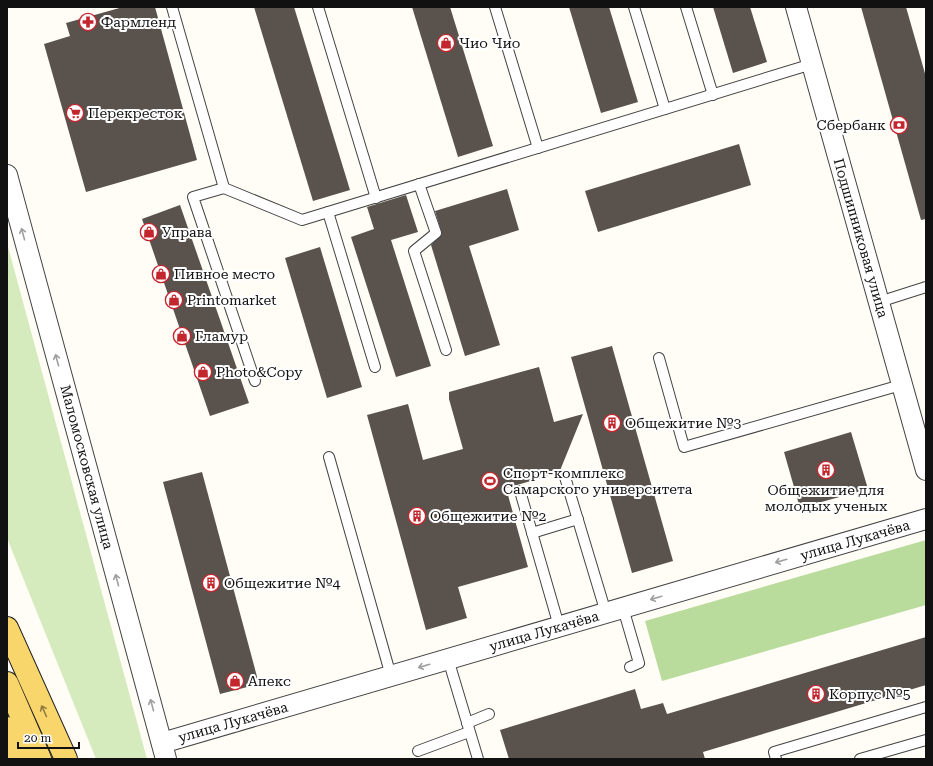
<svg xmlns="http://www.w3.org/2000/svg" width="933" height="766" font-family="'Roboto Serif',serif">
<style>
.green{fill:#d5ebbd}
.forest{fill:#b9dc9c}
.building{fill:#5a524d}
.lines{fill:none;stroke-linecap:round;stroke-linejoin:round}
.lane-casing{stroke:#444;stroke-width:12}
.street-casing{stroke:#444;stroke-width:22}
.primary-casing{stroke:#222;stroke-width:24}
.lane{stroke:#fff;stroke-width:10}
.street{stroke:#fff;stroke-width:20}
.primary{stroke:#f9d66b;stroke-width:22}
.oneway{stroke:#a0a0a0}
.oneway2{stroke:#917d42}
.labels{text-anchor:middle;stroke-width:4;stroke-linejoin:round;paint-order:stroke}
.poi-label{font-size:14px;fill:#111;stroke:#fff;text-anchor:start}
.street-label{font-size:14px;fill:#111;stroke:#fff}
</style>
<rect width="100%" height="100%" fill="#fffdf5"/>
<path class="green" d="M7 243 147 759H96L7 538Z"/>
<path class="forest" d="M926 540V605L662 681 645 621Z"/>
<g class="building">
<path d="M123 7H155L197 160 86 192 44 44 70 36 66 23Z"/>
<path d="M254 7H294L350 190 313 201Z"/>
<path d="M412 7H450L493 146 458 157Z"/>
<path d="M569 7H609L638 102 601 113Z"/>
<path d="M713 7H750L767 62 733 73Z"/>
<path d="M861 7H906L926 77V219L921 220Z"/>
<path d="M739 144 751 185 598 232 585 191Z"/>
<path d="M507 189 519 230 469 246 500 345 465 356 431 245 442 234 435 211Z"/>
<path d="M406 195 418 232 391 240 431 366 396 377 351 237 374 229 367 207Z"/>
<path d="M180 205 249 403 210 416 142 219Z"/>
<path d="M320 247 362 387 327 398 285 258Z"/>
<path d="M612 346 673 561 632 573 571 357Z"/>
<path d="M539 367 554 422 583 414 559 473 506 488 528 567 458 587 467 618 426 630 367 415 408 404 423 460 463 449 449 399V392Z"/>
<path d="M851 432 868 489 800 508 784 452Z"/>
<path d="M202 472 259 684 220 694 163 482Z"/>
<path d="M926 637V685L703 752 705 759H509L500 730 635 689 641 709 663 703 667 714Z"/>
</g>
<g class="lines">
<defs>
<g id="lane">
<path d="M172 7 224 188 302 220 812 64"/>
<path d="M318 7 376 198"/>
<path d="M495 7 538 148"/>
<path d="M634 7 665 109"/>
<path d="M686 7 713 95"/>
<path d="M419 184 436 233 414 251 446 350"/>
<path d="M224 188 193 197 255 381"/>
<path d="M328 212 375 367"/>
<path d="M879 302 926 287"/>
<path d="M659 358 684 447 901 385"/>
<path d="M329 457 391 676"/>
<path d="M565 477 606 613"/>
<path d="M520 491 559 626"/>
<path d="M532 533 578 519"/>
<path d="M623 608 639 663 630 667"/>
<path d="M448 659 478 759"/>
<path d="M467 723 489 714"/>
<path d="M418 751 469 732"/>
<path d="M776 759 774 752 926 707"/>
<path d="M860 759 926 740"/>
</g>
<g id="street">
<path d="M796 7 926 470"/>
<path d="M7 175 166 759"/>
<path d="M162 743 926 519"/>
</g>
<g id="primary">
<path d="M7 628 66 759"/>
<path d="M7 683 40 759"/>
<path d="M7 728 20 759"/>
</g>
</defs>
<use href="#lane" class="lane-casing"/>
<use href="#street" class="street-casing"/>
<use href="#primary" class="primary-casing"/>
<use href="#lane" class="lane"/>
<use href="#street" class="street"/>
<use href="#primary" class="primary"/>
</g>
<defs><path id="oneway-shaft" d="M-6 0H5M1.5-3L5.5 0L1.5 3" fill="none" stroke-width="1.6" stroke-linecap="round" stroke-linejoin="round"/></defs>
<g class="oneway">
<use href="#oneway-shaft" transform="translate(23 234) rotate(-105)"/>
<use href="#oneway-shaft" transform="translate(57 360) rotate(-105)"/>
<use href="#oneway-shaft" transform="translate(781 561) rotate(164)"/>
<use href="#oneway-shaft" transform="translate(117 580) rotate(-105)"/>
<use href="#oneway-shaft" transform="translate(656 598) rotate(164)"/>
<use href="#oneway-shaft" transform="translate(424 666) rotate(164)"/>
<use href="#oneway-shaft" transform="translate(152 705) rotate(-105)"/>
</g>
<use class="oneway2" href="#oneway-shaft" transform="translate(44 711) rotate(-114)"/>
<defs>
<symbol id="pharmacy-ring" viewBox="-11 -11 22 22"><circle r="9.5" fill="#fff" stroke="#c4262e" stroke-width="1.5"/><path d="M-2-6h4v4h4v4h-4v4h-4v-4h-4v-4h4Z" fill="#c4262e"/></symbol>
<symbol id="shop-ring" viewBox="-11 -11 22 22"><circle r="9.5" fill="#fff" stroke="#c4262e" stroke-width="1.5"/><path d="M-5-2.5h2.3a2.7 3.5 0 0 1 5.4 0H5L5.5 6h-11ZM-1.5-2.5h3a1.5 2.3 0 0 0-3 0Z" fill="#c4262e"/></symbol>
<symbol id="supermarket-ring" viewBox="-11 -11 22 22"><circle r="9.5" fill="#fff" stroke="#c4262e" stroke-width="1.5"/><path d="M-6-5.5h2.5l.6 2H6L4.5 2H-2.5L-4.4-4H-6ZM-1.5 3.2a1.3 1.3 0 1 0 .1 0ZM3 3.2a1.3 1.3 0 1 0 .1 0Z" fill="#c4262e"/></symbol>
<symbol id="bank-ring" viewBox="-11 -11 22 22"><circle r="9.5" fill="#fff" stroke="#c4262e" stroke-width="1.5"/><path d="M-6-4H6V4H-6ZM0-2.3a2.3 2.3 0 1 0 0 4.6a2.3 2.3 0 1 0 0-4.6Z" fill="#c4262e"/></symbol>
<symbol id="building-ring" viewBox="-11 -11 22 22"><circle r="9.5" fill="#fff" stroke="#c4262e" stroke-width="1.5"/><path d="M-4-6H4V6H1V3H-1V6H-4ZM-2.5-4.3h1.7v1.8h-1.7ZM.8-4.3h1.7v1.8H.8ZM-2.5-1h1.7V.8h-1.7ZM.8-1h1.7V.8H.8Z" fill="#c4262e"/></symbol>
<symbol id="stadium-ring" viewBox="-11 -11 22 22"><circle r="9.5" fill="#fff" stroke="#c4262e" stroke-width="1.5"/><path d="M0-5a6.5 5 0 1 0 0 10a6.5 5 0 1 0 0-10ZM-3.5-1.8h7v3.6h-7Z" fill="#c4262e"/></symbol>
</defs>
<g fill-rule="evenodd">
<use href="#pharmacy-ring" x="78" y="12" width="20" height="20"/>
<use href="#shop-ring" x="436" y="33" width="20" height="20"/>
<use href="#supermarket-ring" x="65" y="103" width="20" height="20"/>
<use href="#bank-ring" x="889" y="115" width="20" height="20"/>
<use href="#shop-ring" x="139" y="222" width="20" height="20"/>
<use href="#shop-ring" x="151" y="264" width="20" height="20"/>
<use href="#shop-ring" x="164" y="290" width="20" height="20"/>
<use href="#shop-ring" x="172" y="326" width="20" height="20"/>
<use href="#shop-ring" x="193" y="362" width="20" height="20"/>
<use href="#building-ring" x="602" y="413" width="20" height="20"/>
<use href="#building-ring" x="816" y="460" width="20" height="20"/>
<use href="#stadium-ring" x="480" y="471" width="20" height="20"/>
<use href="#building-ring" x="407" y="506" width="20" height="20"/>
<use href="#building-ring" x="201" y="573" width="20" height="20"/>
<use href="#shop-ring" x="225" y="671" width="20" height="20"/>
<use href="#building-ring" x="806" y="684" width="20" height="20"/>
</g>
<g class="labels">
<g class="poi-label">
<text x="101" y="27">Фармленд</text>
<text x="459" y="48">Чио Чио</text>
<text x="88" y="118">Перекресток</text>
<text x="886" y="130" text-anchor="end">Сбербанк</text>
<text x="162" y="237">Управа</text>
<text x="174" y="279">Пивное место</text>
<text x="187" y="305">Printomarket</text>
<text x="195" y="341">Гламур</text>
<text x="216" y="377">Photo&amp;Copy</text>
<text x="625" y="428">Общежитие №3</text>
<text x="503" y="478">Спорт-комплекс<tspan x="503" dy="16">Самарского университета</tspan></text>
<text x="826" y="495" text-anchor="middle">Общежитие для<tspan x="826" dy="16">молодых ученых</tspan></text>
<text x="430" y="521">Общежитие №2</text>
<text x="224" y="588">Общежитие №4</text>
<text x="248" y="686">Апекс</text>
<text x="829" y="699">Корпус №5</text>
</g>
<g class="street-label">
<text transform="translate(861 238) rotate(74)" y="5">Подшипниковая улица</text>
<text transform="translate(87 467) rotate(75)" y="5">Маломосковская улица</text>
<text transform="translate(855 540) rotate(-16)" y="5">улица Лукачёва</text>
<text transform="translate(544 631) rotate(-16)" y="5">улица Лукачёва</text>
<text transform="translate(233 722) rotate(-16)" y="5">улица Лукачёва</text>
</g>
</g>
<rect width="933" height="766" fill="none" stroke="#111111" stroke-width="16"/>
<path d="M18 742v6h61v-6" fill="none" stroke="#111111" stroke-width="2"/>
<text x="24" y="742" font-size="12" fill="#111111" stroke="#ffffff" stroke-width="3" paint-order="stroke">20 m</text>
</svg>
